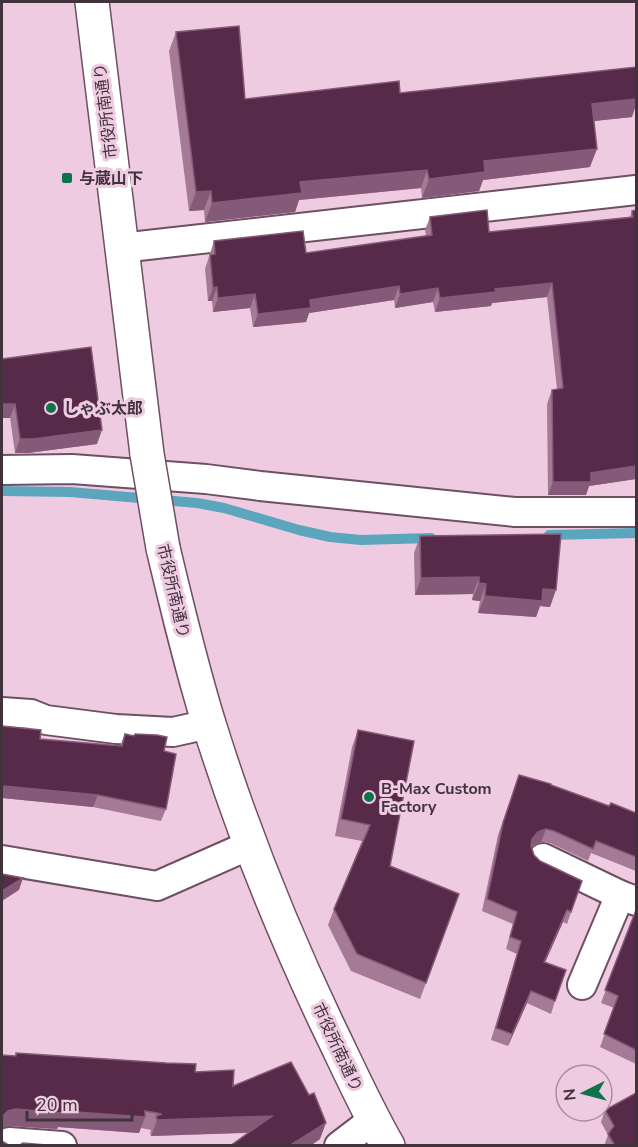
<svg xmlns="http://www.w3.org/2000/svg" width="638" height="1147" font-family="'Nunito Sans','Noto Sans JP',sans-serif">
<style>
.lines{fill:none;stroke-linecap:round;stroke-linejoin:round}
.stream{stroke:#5ba6bc;stroke-width:10}
.minor-casing{stroke:#6e4f63;stroke-width:32}
.tertiary-casing{stroke:#6e4f63;stroke-width:36}
.minor{stroke:#fff;stroke-width:28}
.tertiary{stroke:#fff;stroke-width:33}
.tertiary-bridge-casing{stroke:#6e4f63;stroke-width:36;stroke-linecap:butt}
.tertiary-bridge{stroke:#fff;stroke-width:33}
.wall{fill:#a47a96}
.shaded-wall{fill:#855a78}
.building{fill:#582a4a;stroke:#855a78;stroke-width:1.5}
.poi-dot{fill:#0d734b;stroke:#efcbe2;stroke-width:2}
.labels{text-anchor:middle;stroke-width:6;stroke-linejoin:round;paint-order:stroke}
.street-label{font-size:16px;fill:#41333c;stroke:#efcbe2}
.poi-label{font-size:16px;font-weight:bold;fill:#41333c;stroke:#efcbe2;text-anchor:start}
</style>
<rect width="100%" height="100%" fill="#efcbe2"/>
<g class="lines">
<g class="stream">
<path d="M2 491 70 492 197 503 224 508 299 530 330 537 361 540 431 538"/>
<path d="M549 535 636 533"/>
</g>
<defs>
<g id="minor">
<path d="M121 248 636 190"/>
<path d="M2 470 72 469 206 479 260 486 515 512H636"/>
<path d="M2 712 31 714 46 720 116 729 173 732 209 724"/>
<path d="M543 858 620 895"/>
<path d="M2 860 157 886 250 845"/>
<path d="M582 985 620 895 636 901"/>
<path d="M8 1146 9 1142 62 1146"/>
<path d="M339 1146 373 1120"/>
</g>
<g id="tertiary">
<path d="M92 2 147 454"/>
<path d="M163 548C177 607 191 666 209 724 241 827 281 927 327 1024 347 1065 365 1106 388 1146"/>
</g>
</defs>
<use href="#minor" class="minor-casing"/>
<use href="#tertiary" class="tertiary-casing"/>
<use href="#minor" class="minor"/>
<use href="#tertiary" class="tertiary"/>
<defs>
<path id="tertiary-bridge" d="M147 454 163 548"/>
</defs>
<use href="#tertiary-bridge" class="tertiary-bridge-casing"/>
<use href="#tertiary-bridge" class="tertiary-bridge"/>
</g>
<g class="wall">
<path d="M176 32 245 99 400 93 632 117 594 121 590 167 483 180 479 191 422 198 421 188 299 200 295 212 205 222 204 210 189 211 169 51Z"/>
<path d="M636 210V479L589 486 586 495H548L547 404 552 390 557 389 547 297 492 303 491 306 435 312 433 302 395 308 394 300 309 313 306 322 253 327 250 308 213 312 212 301H208L205 269 214 241 306 253 426 236 425 230 430 217 489 232 630 217 632 211Z"/>
<path d="M2 359 97 444 28 453H15Z"/>
<path d="M420 536 550 607 540 606 536 617 478 613 480 601 472 600 473 594 415 595 414 553Z"/>
<path d="M2 726 40 739 120 746 125 734 164 751 166 809 161 821 93 807 2 798Z"/>
<path d="M358 730 390 866 459 894 420 999 351 971 328 925 334 909 362 841 335 836 352 747Z"/>
<path d="M519 775 609 806 636 813V871L591 853 588 861 550 843 541 842 533 845 531 847 534 855 540 861 582 881 567 924 563 922 545 962 555 1001 551 1014 527 1003 508 1046 491 1040 517 954 506 949 513 924 482 911 498 835Z"/>
<path d="M636 910V1064L600 1047 614 1008 601 1003Z"/>
<path d="M16 1053 195 1072 233 1086 320 1139 310 1146H230L247 1133 151 1136 150 1133 151 1130 141 1128 139 1133 58 1127 57 1129 10 1126 2 1127Z"/>
<path d="M605 1110 636 1146H604L608 1135 601 1122Z"/>
</g>
<g class="shaded-wall">
<path d="M636 99V105L632 117 585 122 592 104Z"/>
<path d="M597 149 590 167 483 180 479 191 422 198 429 179 484 161Z"/>
<path d="M427 170 421 188 299 200 295 212 205 222 212 203 300 182Z"/>
<path d="M211 191 204 210 189 211 196 192Z"/>
<path d="M552 283 547 297 492 303 491 306 435 312 440 298 495 289Z"/>
<path d="M399 286 394 300 309 313 306 322 253 327 258 314 310 300Z"/>
<path d="M217 287 212 301H208L213 288Z"/>
<path d="M438 288 433 302 395 308 400 294Z"/>
<path d="M255 294 250 308 213 312 218 298Z"/>
<path d="M2 404H15L10 418H2Z"/>
<path d="M102 430 97 444 28 453H15L20 439Z"/>
<path d="M636 466V479L589 486 586 495H548L553 482 591 473Z"/>
<path d="M479 577 473 594 415 595 421 578Z"/>
<path d="M479 583 486 584 480 601 472 600Z"/>
<path d="M543 589 556 590 550 607 540 606 536 617 478 613 485 596Z"/>
<path d="M4 786 98 795 93 807 2 798Z"/>
<path d="M546 829 541 842 533 845 528 851 532 839 538 832Z"/>
<path d="M23 878 19 890 2 901V891Z"/>
<path d="M567 910 563 922 540 974 544 962Z"/>
<path d="M531 991 527 1003 508 1046 512 1034Z"/>
<path d="M16 1109 63 1111 145 1117 139 1133 58 1127 57 1129 10 1126 2 1128V1115L8 1111Z"/>
<path d="M272 1116 266 1132 151 1136 157 1120Z"/>
<path d="M326 1123 320 1139 310 1146H289Z"/>
</g>
<g class="building">
<path d="M239 26 245 99 399 81 400 93 636 67V99L592 104 597 149 484 161 485 172 429 179 427 170 300 182 302 193 212 203 211 191 196 192 176 32Z"/>
<path d="M487 210 489 232 633 217 632 211 636 210V466L591 473V482H553L552 390 563 388 552 283 495 289 496 292 440 298 438 288 400 294 399 286 310 300 311 308 258 314 255 294 218 298 217 287 213 288 210 255 215 254 214 241 303 231 306 253 432 235 430 217Z"/>
<path d="M91 347 102 430 33 439H20L15 404H2V359Z"/>
<path d="M561 534 556 590 543 589 542 601 485 596 486 584 479 583V577L421 578 420 536Z"/>
<path d="M2 726 41 730 40 739 122 746 125 734 134 736 135 734 157 735 167 737 164 751 176 754 166 809 98 795 4 786 2 801Z"/>
<path d="M358 730 414 741 390 866 459 894 426 983 357 954 334 909 370 825 341 819Z"/>
<path d="M519 775 551 784V785L609 806 611 803 636 813V857L596 841 593 849 554 831 546 829 538 832 532 839 531 846 534 855 540 861 582 881 571 912 567 910 544 962 566 970 555 1001 531 991 512 1034 496 1028 521 941 510 937 517 912 487 899 503 823Z"/>
<path d="M2 874 23 878 2 891Z"/>
<path d="M636 910V1050L604 1034 618 996 605 990Z"/>
<path d="M16 1053 166 1063 196 1064 195 1072 234 1070 233 1086 291 1062 309 1095 314 1093 326 1123 289 1146H230L272 1116 157 1120 156 1116 162 1114 145 1111V1117L63 1111V1113L16 1109 8 1111 2 1117V1055L16 1056Z"/>
<path d="M636 1093V1146H615L608 1134 614 1126 605 1110Z"/>
<path d="M2 1140V1141L10 1146H2Z"/>
<path d="M23 1143 58 1146H18Z"/>
</g>
<g class="poi-dot">
<rect x="61" y="172" width="12" height="12" rx="3"/>
<circle cx="51" cy="408" r="6"/>
<circle cx="369" cy="797" r="6"/>
</g>
<g class="labels">
<g class="street-label">
<text transform="translate(105 111) rotate(-97)" y="6">市役所南通り</text>
<text transform="translate(174 591) rotate(77)" y="6">市役所南通り</text>
<text transform="translate(338 1047) rotate(65)" y="6">市役所南通り</text>
</g>
<g class="poi-label">
<text x="79" y="184">与蔵山下</text>
<text x="63" y="414">しゃぶ太郎</text>
<text x="381" y="794">B-Max Custom<tspan x="381" dy="18">Factory</tspan></text>
</g>
</g>
<rect width="638" height="1147" fill="none" stroke="#41333c" stroke-width="6"/>
<g transform="translate(584 1093) rotate(264)"><circle r="28" fill="#efcbe2" stroke="#a98ea0" stroke-width="1.5"/>
<path d="M0-4.5L10 22L0 15L-10 22Z" fill="#0d734b"/>
<text y="-9" font-size="16" font-weight="bold" text-anchor="middle" fill="#41333c">N</text>
</g>
<path d="M27 1111v9h105v-9" fill="none" stroke="#41333c" stroke-width="3"/>
<text x="36" y="1111" font-size="18" fill="#41333c" stroke="#efcbe2" stroke-width="4.5" paint-order="stroke">20 m</text>
</svg>
